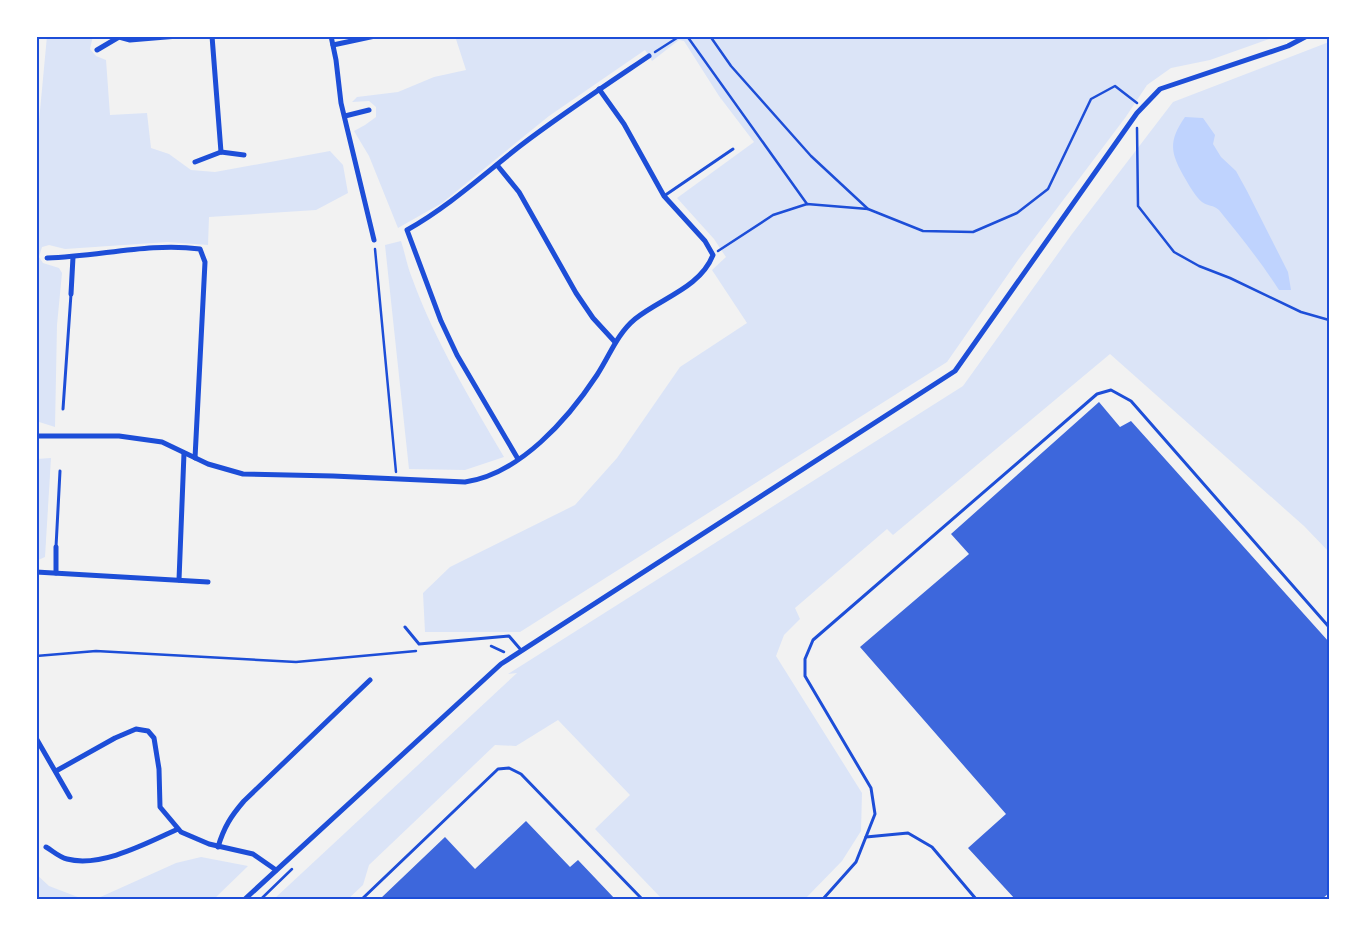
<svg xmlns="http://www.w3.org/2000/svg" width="1365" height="935" font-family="'Golos Text',sans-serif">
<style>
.green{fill:#dbe4f7}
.water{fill:#bfd3fe}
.building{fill:#3d67dc}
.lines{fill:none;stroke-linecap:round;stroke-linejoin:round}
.path{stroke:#1d4ed8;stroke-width:2.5}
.service{stroke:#1d4ed8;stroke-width:3}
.minor{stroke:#1d4ed8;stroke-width:5}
.neatline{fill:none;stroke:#1d4ed8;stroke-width:2}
</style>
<rect width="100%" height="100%" fill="#f2f2f2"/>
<g class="green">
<path d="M47 36H93L90 49 96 56 106 60 110 115 147 113 151 148 169 154 191 170 215 172 330 151 343 165 348 193 316 210 209 217 208 245 168 242 65 249 49 245 42 247 39 257 43 263 59 268 62 273 57 325 55 427 36 421V153Z"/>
<path d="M455 36H1278L1210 60 1171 68 1147 85 1125 118 1018 260 947 362 520 632H425L423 593 450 567 575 505 617 458 680 367 747 323 712 270 726 257 714 239 677 198 754 142 719 96 684 41 679 40 652 61 645 50 549 116 442 203 398 228 369 156 354 131 365 125 376 117V107L369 101 352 102 357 97 398 92 434 77 466 70Z"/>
<path d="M1329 42V552L1304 526 1110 354 893 535 887 529 795 608 800 619 784 635 776 656 862 793 861 831 842 861 805 899H662L595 829 630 795 558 720 516 746 495 745 369 865 363 885 348 899H274L517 673 508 674 963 386 1072 234 1173 102Z"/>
<path d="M401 241C405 253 407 266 412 278 435 341 470 399 504 457L465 470 409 469 385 245Z"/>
<path d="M51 458 45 557 36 561V459Z"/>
<path d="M201 857 248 866 214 899H96L176 863Z"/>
<path d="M36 874 49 886 83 899H36Z"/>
</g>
<path class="water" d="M1185 117 1203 118 1215 135 1213 144 1221 157 1236 171 1247 191 1288 272 1291 290H1279C1261 262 1240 236 1219 210 1214 205 1207 206 1202 202 1196 197 1190 187 1186 180 1171 154 1167 143 1185 117Z"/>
<g class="building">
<path d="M1099 402 1120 427 1131 421 1329 642V893L1322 899H1015L968 848 1006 814 860 647 969 554 951 534Z"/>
<path d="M526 821 570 867 578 860 615 899H380L445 837 475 869Z"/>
</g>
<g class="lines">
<g class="path">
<path d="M687 36 807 204"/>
<path d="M710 36 731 66 811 156 868 209 923 231 973 232 1017 213 1048 189 1091 99 1115 86 1137 103"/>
<path d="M655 52 680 36"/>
<path d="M1137 128 1138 206 1174 252 1199 266 1230 278 1301 312 1329 320"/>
<path d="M375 249 396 472"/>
<path d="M718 251 773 215 807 204 868 209"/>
<path d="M491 646 504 652"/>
<path d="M36 656 96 651 296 662 416 651"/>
<path d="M261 899 292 869"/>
</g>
<g class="service">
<path d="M664 196 733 149"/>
<path d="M63 409 71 294"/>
<path d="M56 547 60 471"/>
<path d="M405 627 419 644 509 636 521 650"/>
<path d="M866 837 908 833 932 847 976 899"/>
<path d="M362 899 498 769 509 768 521 774 642 899"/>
<path d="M823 899 856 862 875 814 871 788 805 676V659L813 640 1097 394 1111 390 1131 401 1329 627"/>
</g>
<g class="minor">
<path d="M119 36V37L130 40 178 36"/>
<path d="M212 36 221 152"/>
<path d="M331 36 336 60 341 103 374 240"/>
<path d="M333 45 375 36"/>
<path d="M97 50 119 37"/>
<path d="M345 116 369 110"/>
<path d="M195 162 221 152 244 155"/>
<path d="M497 165 519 192 576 293 593 318 615 342"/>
<path d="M47 258C98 257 149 242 200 249L205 262 195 458"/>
<path d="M71 294 73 257"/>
<path d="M36 436H119L162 442 208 464 243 474 333 476 465 482C520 474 568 419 597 375 610 355 617 334 635 319 661 298 700 288 713 255L705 241 664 196 624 124 599 89"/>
<path d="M518 459 457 355 441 321 407 230C448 207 483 175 520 146 562 114 606 85 649 56"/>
<path d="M36 572 208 582"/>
<path d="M56 573V547"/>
<path d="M179 580 184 453"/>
<path d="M36 738 70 797"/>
<path d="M56 771 115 738 136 729 148 731 154 738 159 769 160 807 181 832 209 844 253 854 276 870"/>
<path d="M46 847C53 851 59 857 67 859 101 868 147 843 178 829"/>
<path d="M218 847C224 827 231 816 244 801L370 680"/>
<path d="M245 899 501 664 955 371 1137 113 1160 89 1288 46 1307 36"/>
</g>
</g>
<rect width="1365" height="935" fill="none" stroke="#ffffff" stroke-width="75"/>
<rect x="38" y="38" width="1290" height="860" class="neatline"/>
</svg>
